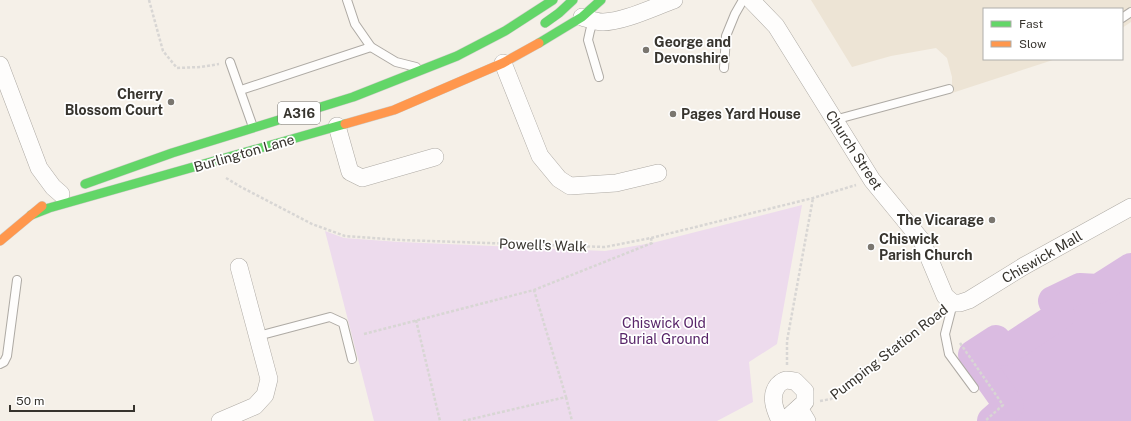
<svg xmlns="http://www.w3.org/2000/svg" width="1131" height="421" font-family="'Public Sans',sans-serif">
<style>
.built{fill:#ede4d5}
.green{fill:#eddbed}
.water{fill:#dabbe1}
.lines{fill:none;stroke-linecap:round;stroke-linejoin:round}
.river{stroke:#dabbe1;stroke-width:30}
.lane-casing{stroke:#aeaaa4;stroke-width:10}
.street-casing{stroke:#aeaaa4;stroke-width:18}
.fast-casing{stroke:#cfcdc9;stroke-width:10}
.slow-casing{stroke:#cfcdc9;stroke-width:10}
.path{stroke:#d8d6d4;stroke-width:2.5;stroke-dasharray:3 2;stroke-linecap:butt}
.lane{stroke:#fefdfc;stroke-width:8}
.street{stroke:#fefdfc;stroke-width:17}
.fast{stroke:#63d668;stroke-width:9}
.slow{stroke:#ff974d;stroke-width:9}
.poi-dot{fill:#7a766f;stroke:#fff;stroke-width:1.5}
.labels{text-anchor:middle;stroke-width:3.5;stroke-linejoin:round;paint-order:stroke}
.shield{fill:#fff;stroke:#73716d;stroke-width:1}
.shield-label{font-size:13px;font-weight:bold;fill:#37342e}
.poi-label{font-size:14px;font-weight:bold;fill:#37342e;stroke:#fff;text-anchor:start}
.street-label{font-size:14px;fill:#37342e;stroke:#fff}
.park-label{font-size:14px;fill:#582569;stroke:#fff}
</style>
<rect width="100%" height="100%" fill="#f5f0e8"/>
<path class="built" d="M811 0H1131V22L1122 28V9H984V59H1056L952 93V77L947 58 936 48 891 56 852 67Z"/>
<path class="green" d="M802 205 777 344 749 362 753 402 717 421H374L325 231 344 238 400 242 605 251 652 243Z"/>
<path class="water" d="M1131 268V421H992L1009 405 973 355 996 340 1005 351 1060 315 1053 301 1080 288 1098 289Z"/>
<g class="lines">
<path class="river" d="M992 421 1009 406 973 355 996 340 1005 351 1060 315 1053 301 1080 288 1098 289 1131 268"/>
<defs>
<g id="lane">
<path d="M347 0 355 24 371 47 396 62 416 67"/>
<path d="M1122 18 1131 12"/>
<path d="M593 21 590 31 588 40 599 77"/>
<path d="M230 62 253 127"/>
<path d="M724 68 726 36 735 14 743 0"/>
<path d="M241 90 371 47"/>
<path d="M834 120 949 89"/>
<path d="M953 303 945 334 949 354 974 388"/>
<path d="M258 336 330 317 343 323 352 359"/>
<path d="M0 364 4 362 7 356 17 280"/>
</g>
<g id="street">
<path d="M751 0 776 26 872 180 922 241 945 296 953 303H960L969 300 1024 266 1131 207"/>
<path d="M582 17C589 19 595 22 603 22 623 22 654 7 674 0"/>
<path d="M503 63 540 156 559 179 570 186 616 183 658 173"/>
<path d="M0 65 39 168 53 187 61 194"/>
<path d="M337 126 350 172 362 178 435 157"/>
<path d="M799 408 807 421"/>
<path d="M220 421 255 406 265 395 269 379 239 267"/>
<path d="M780 421C775 410 769 396 778 385 780 383 782 381 786 380 789 380 792 381 795 381L805 391V402L784 421"/>
</g>
<g id="fast">
<path d="M545 23 559 13 573 0"/>
<path d="M539 43 582 17 601 0"/>
<path d="M85 184 172 153 353 97 457 56 505 31 553 0"/>
<path d="M31 215 49 208 345 124"/>
</g>
<g id="slow">
<path d="M345 124 394 110 503 63 539 43"/>
<path d="M0 241 42 206"/>
</g>
</defs>
<use href="#lane" class="lane-casing"/>
<use href="#street" class="street-casing"/>
<use href="#fast" class="fast-casing"/>
<use href="#slow" class="slow-casing"/>
<g class="path">
<path d="M149 0 163 51 177 68 201 67 219 64"/>
<path d="M226 178 241 187 312 224 345 236 400 240 605 247 651 238 813 198 856 185"/>
<path d="M416 320 440 421"/>
<path d="M364 334 534 290 652 243 651 238"/>
<path d="M960 343 1003 405 985 421"/>
<path d="M787 365V341L813 198"/>
<path d="M566 397 572 421"/>
<path d="M820 401 831 399 927 321 936 316"/>
<path d="M463 421 566 397 534 290"/>
</g>
<use href="#lane" class="lane"/>
<use href="#street" class="street"/>
<use href="#fast" class="fast"/>
<use href="#slow" class="slow"/>
</g>
<g class="poi-dot">
<circle cx="646" cy="50" r="4"/>
<circle cx="171" cy="102" r="4"/>
<circle cx="673" cy="114" r="4"/>
<circle cx="992" cy="220" r="4"/>
<circle cx="871" cy="247" r="4"/>
</g>
<g class="labels">
<rect class="shield" x="278" y="102" width="42" height="22" rx="3"/>
<g class="shield-label">
<text x="299" y="118">A316</text>
</g>
<g class="poi-label">
<text x="654" y="47">George and<tspan x="654" dy="16">Devonshire</tspan></text>
<text x="163" y="99" text-anchor="end">Cherry<tspan x="163" dy="16">Blossom Court</tspan></text>
<text x="681" y="119">Pages Yard House</text>
<text x="984" y="225" text-anchor="end">The Vicarage</text>
<text x="879" y="244">Chiswick<tspan x="879" dy="16">Parish Church</tspan></text>
</g>
<g class="street-label">
<text transform="translate(854 150) rotate(57)" y="5">Church Street</text>
<text transform="translate(244 153) rotate(-16)" y="5">Burlington Lane</text>
<text transform="translate(543 245) rotate(2)" y="5">Powell's Walk</text>
<text transform="translate(1042 257) rotate(-30)" y="5">Chiswick Mall</text>
<text transform="translate(889 352) rotate(-38)" y="5">Pumping Station Road</text>
</g>
<g class="park-label">
<text x="664" y="328">Chiswick Old<tspan x="664" dy="16">Burial Ground</tspan></text>
</g>
</g>
<rect x="983" y="8" width="140" height="52" fill="#ffffff" stroke="#afaeab"/>
<rect x="991" y="21" width="20" height="6" fill="#63d668" stroke="#afaeab"/>
<text x="1019" y="28" font-size="12" fill="#37342e">Fast</text>
<rect x="991" y="41" width="20" height="6" fill="#ff974d" stroke="#afaeab"/>
<text x="1019" y="48" font-size="12" fill="#37342e">Slow</text>
<path d="M10 405v6h124v-6" fill="none" stroke="#37342e" stroke-width="2"/>
<text x="16" y="405" font-size="12" fill="#37342e" stroke="#ffffff" stroke-width="3" paint-order="stroke">50 m</text>
</svg>
